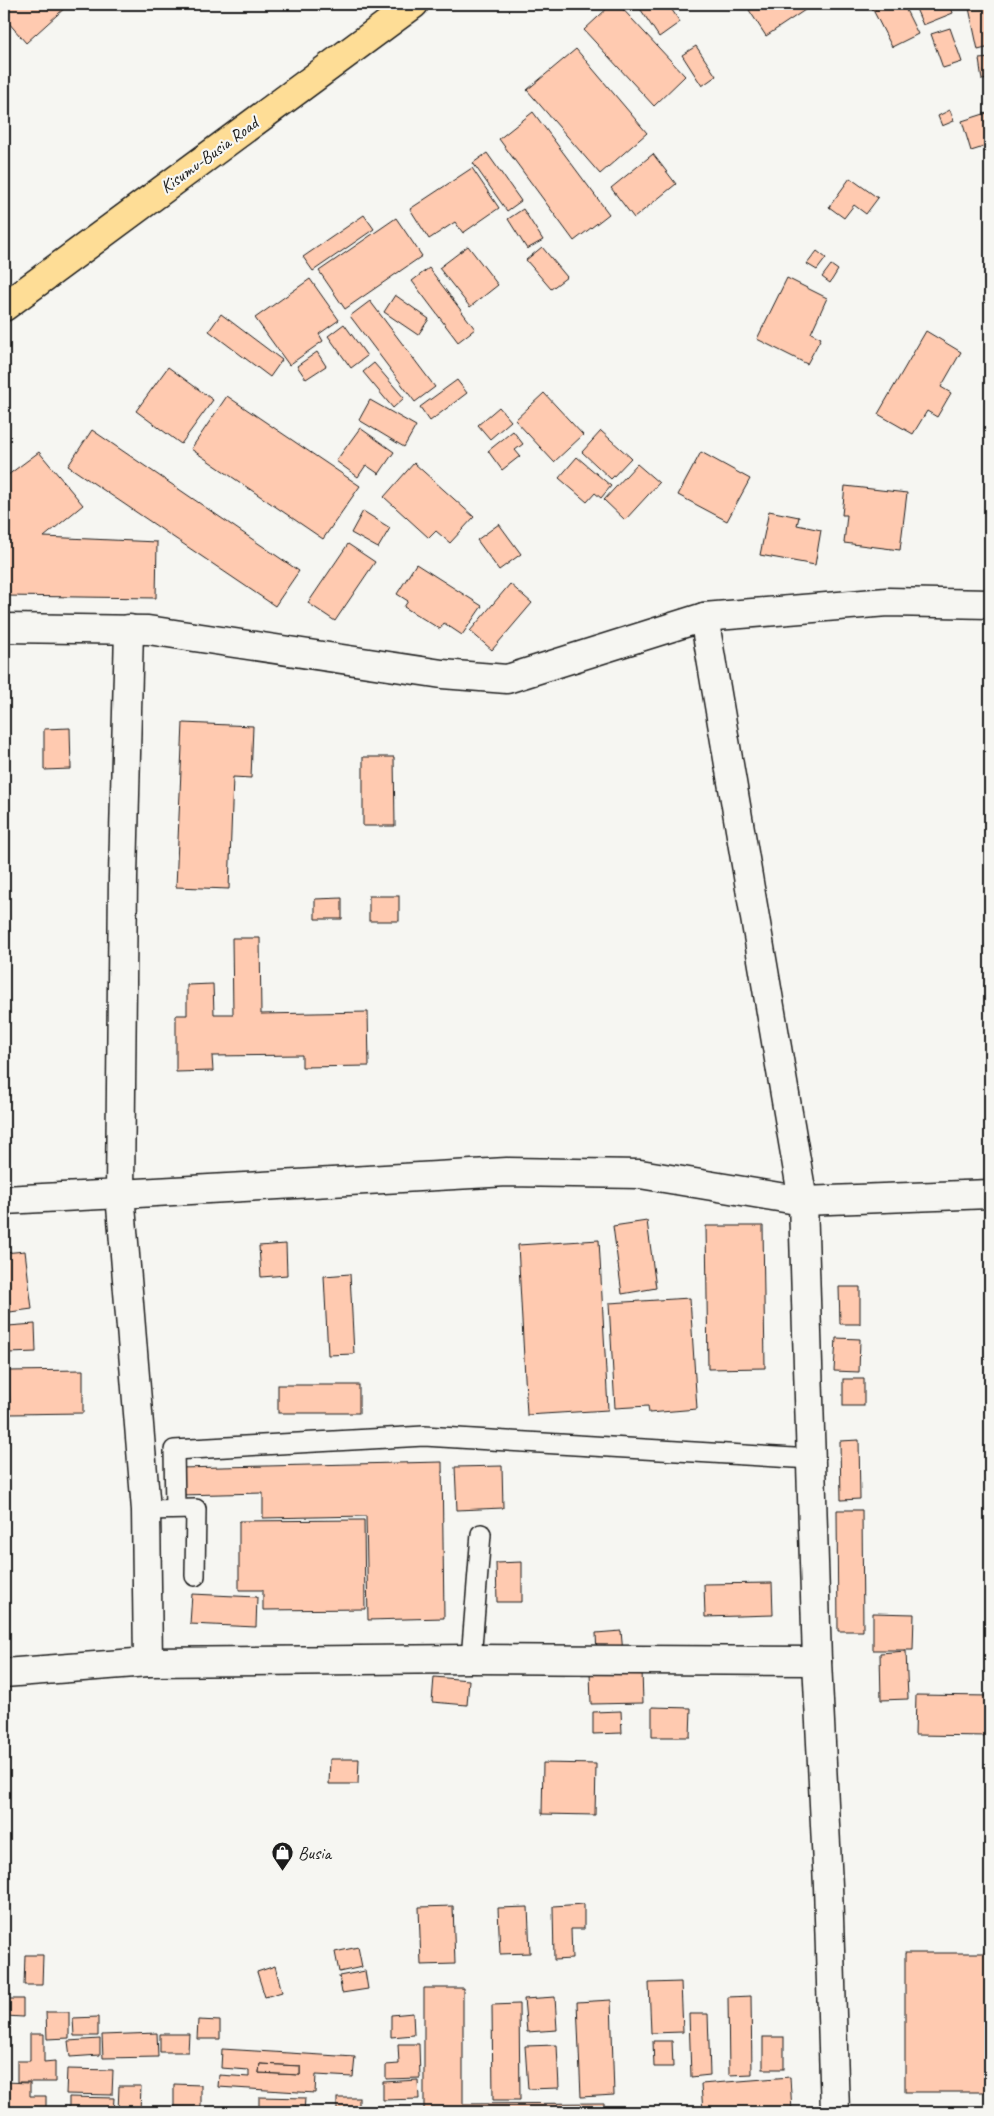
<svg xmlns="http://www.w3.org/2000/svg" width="994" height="2116" font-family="Caveat,sans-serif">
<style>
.building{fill:#ffcab0;stroke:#1c1c1c;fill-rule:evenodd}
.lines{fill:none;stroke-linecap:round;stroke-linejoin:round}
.lane-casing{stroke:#1c1c1c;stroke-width:22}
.street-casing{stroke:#1c1c1c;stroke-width:31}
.highway-casing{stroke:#1c1c1c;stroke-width:31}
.lane{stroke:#f6f6f2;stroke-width:19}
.street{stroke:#f6f6f2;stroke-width:28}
.highway{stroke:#fedd96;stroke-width:28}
.labels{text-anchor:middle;stroke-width:4.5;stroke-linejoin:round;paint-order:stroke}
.street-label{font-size:18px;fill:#1c1c1c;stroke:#f6f6f2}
.poi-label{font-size:18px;fill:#1c1c1c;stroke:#f6f6f2;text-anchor:start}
</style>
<rect width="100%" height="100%" fill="#f6f6f2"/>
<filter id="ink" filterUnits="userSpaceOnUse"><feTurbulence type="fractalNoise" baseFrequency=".02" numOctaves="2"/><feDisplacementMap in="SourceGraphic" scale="10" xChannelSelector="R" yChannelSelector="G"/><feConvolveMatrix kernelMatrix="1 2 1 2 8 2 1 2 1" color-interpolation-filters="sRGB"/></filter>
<g filter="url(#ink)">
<g class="building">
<path d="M4 4H64L67 6 26 43 8 22 4 27Z"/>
<path d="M612 4H618L685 76 654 106 584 30Z"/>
<path d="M637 4H668L680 22 659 37Z"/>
<path d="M758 4H814L766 36 749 10Z"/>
<path d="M870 4H903L918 34 892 47Z"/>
<path d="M914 4H950L953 13 923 25Z"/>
<path d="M990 4V47L978 50 969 8Z"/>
<path d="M950 28 962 62 943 68 931 34Z"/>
<path d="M696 46 716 76 702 86 682 55Z"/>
<path d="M576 49 647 133 600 174 527 90Z"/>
<path d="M990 58V79L982 80 979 59Z"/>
<path d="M950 110 954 121 942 126 938 116Z"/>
<path d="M533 112 609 214 574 241 499 139Z"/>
<path d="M990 112V145L971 151 962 121Z"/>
<path d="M487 153 521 201 507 211 473 163Z"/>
<path d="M653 154 676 184 634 218 611 188Z"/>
<path d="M990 157V171L985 160Z"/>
<path d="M472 168 499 208 463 233 455 222 429 239 410 209Z"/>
<path d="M850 178 878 198 866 214 854 205 844 218 829 207Z"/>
<path d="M523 209 543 240 527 249 508 219Z"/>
<path d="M364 215 374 229 313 271 303 257Z"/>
<path d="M396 218 422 256 345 309 319 271Z"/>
<path d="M468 246 498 285 470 307 439 268Z"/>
<path d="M542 247 567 277 551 289 526 260Z"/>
<path d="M817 251 826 258 817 270 807 264Z"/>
<path d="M831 265 838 270 830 283 822 277Z"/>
<path d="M429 268 475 329 458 342 412 281Z"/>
<path d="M787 278 827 298 811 333 821 338 807 364 757 339Z"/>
<path d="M310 279 339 320 319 334 323 341 289 365 255 318Z"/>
<path d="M395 295 429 319 418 335 384 312Z"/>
<path d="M370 301 435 387 415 402 350 316Z"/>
<path d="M221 314 282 360 270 377 209 331Z"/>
<path d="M344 324 367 356 351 368 328 336Z"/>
<path d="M926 331 961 352 941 387 951 393 937 417 927 411 913 434 878 414Z"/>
<path d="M317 352 326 366 306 379 297 366Z"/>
<path d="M374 363 404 398 393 408 363 372Z"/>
<path d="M168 367 213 400 181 444 136 411Z"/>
<path d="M457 380 467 393 430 421 420 407Z"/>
<path d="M544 393 583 435 554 462 515 420Z"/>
<path d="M227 396 360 486 323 539 191 449Z"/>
<path d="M370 400 416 426 404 447 359 420Z"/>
<path d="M499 407 511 421 490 439 478 425Z"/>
<path d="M360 428 394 452 379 474 366 465 358 477 336 461Z"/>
<path d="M92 430 299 571 275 606 68 466Z"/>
<path d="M513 431 523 444 515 450 520 456 502 470 488 451Z"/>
<path d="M601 431 631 458 611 479 582 452Z"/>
<path d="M39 452 83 505 44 537 157 542 156 598 4 596V478Z"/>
<path d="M701 452 750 479 727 521 678 495Z"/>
<path d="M577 457 611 486 601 498 595 493 587 502 559 478Z"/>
<path d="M414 463 474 517 450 543 436 531 429 538 384 497Z"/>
<path d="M637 464 659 483 625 520 604 500Z"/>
<path d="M845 486 907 493 900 550 844 543 847 515H842Z"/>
<path d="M363 511 390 528 378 548 351 533Z"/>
<path d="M769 511 799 517 797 525 821 530 815 565 760 555Z"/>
<path d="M499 524 521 554 499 570 477 540Z"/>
<path d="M348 544 375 562 335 621 308 603Z"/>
<path d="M416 564 482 606 462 635 444 623 440 629 404 607 408 601 397 594Z"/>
<path d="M510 584 532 603 492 650 470 631Z"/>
<path d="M183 723 253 726 251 778 233 777 229 889 176 887Z"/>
<path d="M70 728 71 769 44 770V729Z"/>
<path d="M363 757H394L395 826H363Z"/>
<rect x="369" y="896" width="30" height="25"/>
<path d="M342 898V919H315V899Z"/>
<path d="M232 938H260L261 1014 368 1012 369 1066 302 1067V1055L212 1056 213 1071 176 1072V1015H187V985L213 984 214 1014H233Z"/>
<path d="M647 1221 656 1288 622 1294 613 1226Z"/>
<path d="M706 1226H763L765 1368 708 1369Z"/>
<path d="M599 1240 608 1410 527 1415 518 1245Z"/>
<path d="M286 1244 287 1275 261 1277 259 1246Z"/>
<path d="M25 1251 32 1309 10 1312 4 1253Z"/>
<path d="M350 1274 354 1354 328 1355 324 1276Z"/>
<path d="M839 1287H860V1324H840Z"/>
<path d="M690 1298 697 1409 649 1413 648 1406 615 1408 609 1303Z"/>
<path d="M35 1324 36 1352 9 1353 8 1326Z"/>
<path d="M836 1338 860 1339 859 1372 834 1371Z"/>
<path d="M83 1370V1413L10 1414 9 1371Z"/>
<rect x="843" y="1379" width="21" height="27"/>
<rect x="278" y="1385" width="81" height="28"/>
<path d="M859 1440 860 1499 841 1500 840 1441Z"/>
<path d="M442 1462 444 1618 368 1620 366 1516 263 1518V1493L180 1495 179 1468Z"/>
<path d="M502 1466 503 1508 457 1510 455 1467Z"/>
<path d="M837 1510H862L863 1631H838Z"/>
<path d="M364 1520 365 1609 263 1610V1590H239V1521Z"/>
<path d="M522 1562V1602H497L496 1563Z"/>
<path d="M772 1583 773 1615 705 1617 704 1584Z"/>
<path d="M192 1594 257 1597 256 1627 190 1624Z"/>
<path d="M873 1613 914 1614 913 1650H873Z"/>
<path d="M621 1631 623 1653 597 1655 596 1633Z"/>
<path d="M906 1651 908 1699 881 1700 880 1653Z"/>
<path d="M642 1670 643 1703 591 1704 590 1672Z"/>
<path d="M434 1677 469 1680 467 1705 432 1702Z"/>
<path d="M916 1695 990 1696V1736L915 1735Z"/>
<path d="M652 1707 691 1708 690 1737H652Z"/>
<path d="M621 1711 622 1733 593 1734V1712Z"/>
<path d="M330 1759H359L358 1784H329Z"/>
<path d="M543 1763 596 1764 595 1815 542 1814Z"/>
<path d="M584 1904V1929H571L572 1959 554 1960 553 1906Z"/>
<path d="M453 1906 455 1964 421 1965 419 1907Z"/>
<path d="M528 1907 530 1953 500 1954 498 1908Z"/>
<path d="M358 1947 362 1967 339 1972 335 1952Z"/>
<rect x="905" y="1953" width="85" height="139"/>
<path d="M25 1955H43L42 1985H24Z"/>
<path d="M275 1966 282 1992 265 1997 257 1972Z"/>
<path d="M365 1971 368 1989 342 1993 339 1976Z"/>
<path d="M681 1982 683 2032 651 2033 649 1983Z"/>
<path d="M424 1988H463V2104L604 2103V2112L424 2111Z"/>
<path d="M751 1996 752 2074 729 2075 728 1997Z"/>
<path d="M555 1997 557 2030 527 2032 524 1999Z"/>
<path d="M5 1999H23V2017L5 2016Z"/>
<path d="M611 2000 614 2095 581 2097 577 2002Z"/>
<path d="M519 2004 520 2100H493L492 2005Z"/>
<path d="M46 2012H69V2038L47 2039Z"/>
<path d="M413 2013 414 2035 391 2037V2015Z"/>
<path d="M689 2014H708L710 2075 691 2077Z"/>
<path d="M98 2017V2036H74L73 2018Z"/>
<path d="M198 2020 220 2021V2039H197Z"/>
<path d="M157 2033 158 2057 103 2058 102 2035Z"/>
<path d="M30 2034H44V2062L55 2061V2082H17V2061H30Z"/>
<path d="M160 2034H189L188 2052H160Z"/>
<rect x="763" y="2037" width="21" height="32"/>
<path d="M100 2039V2055L70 2057 68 2041Z"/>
<path d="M653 2041H672L673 2067H654Z"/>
<path d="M398 2044H419L420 2078 386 2079V2065L399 2064Z"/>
<path d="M557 2045 559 2088 528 2089 525 2046Z"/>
<path d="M222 2049 355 2057 353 2077 316 2075 315 2093 218 2087 219 2075 249 2077V2070L221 2068ZM260 2064 300 2066V2075L259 2073Z"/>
<path d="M260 2064 300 2066V2075L259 2073Z"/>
<path d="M67 2069 113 2070 112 2095 66 2094Z"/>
<path d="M790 2077 792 2112H703L701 2084Z"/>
<path d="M418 2080 419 2099 383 2100V2082Z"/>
<path d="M4 2082 30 2083V2096H46V2112H4Z"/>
<path d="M174 2084 201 2085V2108L174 2107Z"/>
<path d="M119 2086H141L140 2112H118Z"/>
<path d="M69 2097 114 2098 113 2112H69Z"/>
<path d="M259 2097 305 2098 304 2112H259Z"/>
<rect x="337" y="2098" width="22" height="14"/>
<path d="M399 2106V2112H385V2107Z"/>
<path d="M684 2109 685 2112H631Z"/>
</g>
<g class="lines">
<defs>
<g id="lane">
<path d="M175 1508 174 1450 424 1436 811 1459"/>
<path d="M146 1510 196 1509 195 1576"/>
<path d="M471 1659 481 1534"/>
</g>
<g id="street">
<path d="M704 617 803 1201 817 1661 828 1886 835 2112"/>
<path d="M4 628 148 630 442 674 507 679 704 617 887 602 990 604"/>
<path d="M4 1200 120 1194 123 877 129 629"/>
<path d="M148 1662 146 1510 120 1194 507 1172 640 1174 803 1201 990 1194"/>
<path d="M4 1673 148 1662 471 1659 817 1661"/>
</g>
<path id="highway" d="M4 307 414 4"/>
</defs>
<use href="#lane" class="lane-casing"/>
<use href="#street" class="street-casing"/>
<use href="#highway" class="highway-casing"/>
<use href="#lane" class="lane"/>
<use href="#street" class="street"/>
<use href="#highway" class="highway"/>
</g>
</g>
<defs>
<symbol id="shop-pin" viewBox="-11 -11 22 30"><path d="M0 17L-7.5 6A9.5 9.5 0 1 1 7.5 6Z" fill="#1c1c1c" stroke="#f6f6f2"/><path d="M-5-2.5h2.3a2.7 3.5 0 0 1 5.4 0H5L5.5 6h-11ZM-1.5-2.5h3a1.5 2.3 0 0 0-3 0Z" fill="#fff"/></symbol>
</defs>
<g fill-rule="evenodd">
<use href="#shop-pin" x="270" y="1840" width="25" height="34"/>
</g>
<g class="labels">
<g class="street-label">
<text transform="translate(209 155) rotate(-36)" y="6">Kisumu-Busia Road</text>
</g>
<g class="poi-label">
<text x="298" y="1859">Busia</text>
</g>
</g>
<rect width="994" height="2116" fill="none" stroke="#f6f6f2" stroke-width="20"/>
<rect x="10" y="10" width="974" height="2096" fill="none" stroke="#1c1c1c" stroke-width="2" filter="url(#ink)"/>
</svg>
